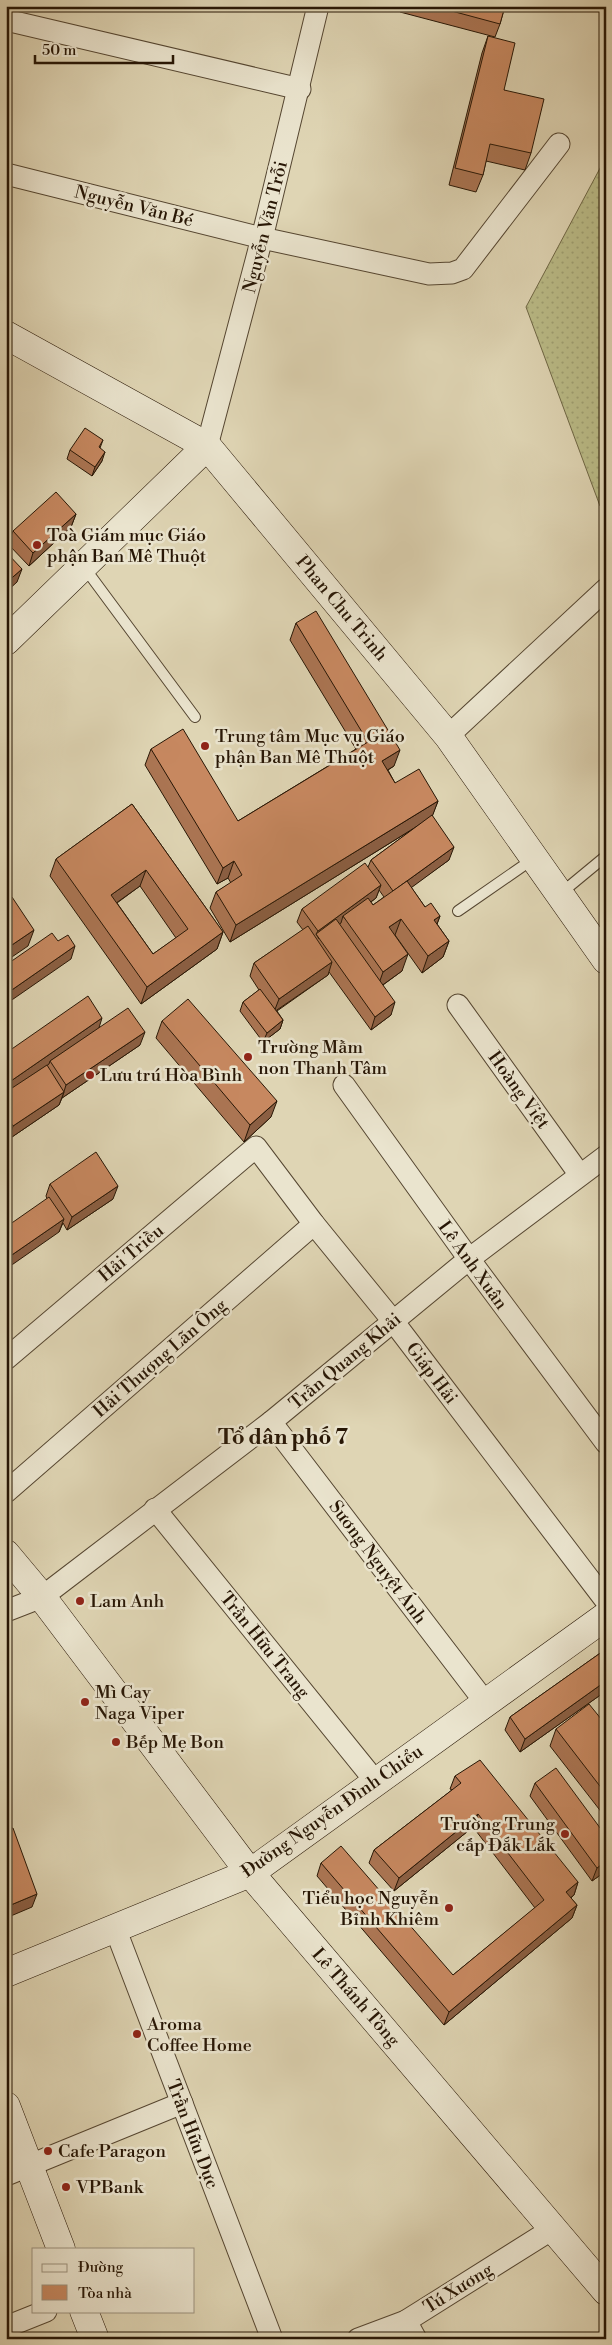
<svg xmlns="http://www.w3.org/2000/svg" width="612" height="2345" font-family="'Libre Bodoni',serif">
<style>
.grass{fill:url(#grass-dots);stroke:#706846}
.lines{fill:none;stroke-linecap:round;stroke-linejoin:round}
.lane-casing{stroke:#554631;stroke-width:12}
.street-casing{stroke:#554631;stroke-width:23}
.secondary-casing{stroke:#271605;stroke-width:29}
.lane{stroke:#eae4ce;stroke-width:10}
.street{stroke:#eae4ce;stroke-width:21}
.secondary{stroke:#eae4ce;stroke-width:28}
.wall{fill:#ab7553;stroke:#271605;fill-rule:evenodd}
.shaded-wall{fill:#8b5f43;stroke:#271605}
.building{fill:#c78860;stroke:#271605;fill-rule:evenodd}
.poi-dot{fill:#8f2418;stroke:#eae4ce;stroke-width:2}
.labels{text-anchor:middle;stroke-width:5;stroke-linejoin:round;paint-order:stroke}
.street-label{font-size:18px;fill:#271605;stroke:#eae4ce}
.poi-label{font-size:18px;fill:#271605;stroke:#eae4ce;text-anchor:start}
.district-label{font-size:22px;font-weight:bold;fill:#271605;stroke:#eae4ce}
</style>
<defs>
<pattern id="grass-dots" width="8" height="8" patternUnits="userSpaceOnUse" patternTransform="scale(1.25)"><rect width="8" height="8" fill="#babb87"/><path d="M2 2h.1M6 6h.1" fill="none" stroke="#a0a073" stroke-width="1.8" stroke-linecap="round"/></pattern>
</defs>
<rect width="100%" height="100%" fill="#dfd5b4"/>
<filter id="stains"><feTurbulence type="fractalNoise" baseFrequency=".004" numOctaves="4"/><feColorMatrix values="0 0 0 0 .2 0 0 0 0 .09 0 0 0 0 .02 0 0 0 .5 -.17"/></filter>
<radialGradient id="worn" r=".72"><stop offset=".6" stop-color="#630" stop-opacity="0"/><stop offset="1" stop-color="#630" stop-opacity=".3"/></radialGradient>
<path class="grass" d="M606 157V497L600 506 526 307Z"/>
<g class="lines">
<defs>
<g id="lane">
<path d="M84 567 195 717"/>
<path d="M560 894 606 856"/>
<path d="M458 911 533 859"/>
</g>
<g id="street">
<path d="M6 20 300 89"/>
<path d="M6 174 262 238 429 274 452 273 463 269 559 144"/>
<path d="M207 446 262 238 318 6"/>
<path d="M448 736 606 589"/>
<path d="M458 1005 580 1175"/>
<path d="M344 1085 469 1259 606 1443"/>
<path d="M6 1359 256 1147 314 1224 393 1321 606 1601"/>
<path d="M271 1422 485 1702"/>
<path d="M6 1492 314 1224"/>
<path d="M155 1509 376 1782"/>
<path d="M6 1611 42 1597 271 1422 469 1259 606 1156"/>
<path d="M115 1928 272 2339"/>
<path d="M6 2175 182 2103"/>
<path d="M406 2321 416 2339"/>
<path d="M6 2327 46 2311"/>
<path d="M358 2339 406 2321 554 2228"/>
</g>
<g id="secondary">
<path d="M6 335 207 446 448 736 606 960"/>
<path d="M6 641 207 446"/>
<path d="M6 1554 42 1597 250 1873 606 2291"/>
<path d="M6 1973 250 1873 606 1616"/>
<path d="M6 2106 61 2249"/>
<path d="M84 2311 95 2339"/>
</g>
</defs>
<use href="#lane" class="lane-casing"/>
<use href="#street" class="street-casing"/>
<use href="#secondary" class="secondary-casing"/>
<use href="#lane" class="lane"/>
<use href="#street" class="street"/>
<use href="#secondary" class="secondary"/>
</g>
<g class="wall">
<path d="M402 6H505L500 24 495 37 400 12Z"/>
<path d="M488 36 504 90 531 153 525 170 486 161 483 175 476 192 449 185 482 53Z"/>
<path d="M103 440 100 448 102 461 92 476 67 459 70 450Z"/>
<path d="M76 514 71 527 29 566 8 544 13 531Z"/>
<path d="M296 623 394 766 388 770 395 783 438 801 432 816 449 860 411 887 425 907 440 916 437 924 449 941 443 957 422 973 395 935 402 971 383 985 391 1015 371 1030 329 972 328 975 277 1011 283 1020 280 1029 263 1042 240 1011 243 1002 259 990 250 976 254 963 303 930 297 922 302 909 368 867 371 860 416 827 230 942 210 908 216 892 231 883 228 878 217 884 145 765 151 749 238 821 356 749 290 640ZM379 890 384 897 373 905 371 902 376 898Z"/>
<path d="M132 804 223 932 217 949 141 1004 50 876 56 859ZM140 886 176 938 153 954 117 903Z"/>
<path d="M162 1021 271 1117 244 1142 156 1038Z"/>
<path d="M98 1028 140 1045 62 1098 59 1105 9 1139 6 1135V1053Z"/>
<path d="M50 1184 113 1199 67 1230 63 1223 59 1232 46 1196Z"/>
<path d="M606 1649V1691L520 1752 505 1730 510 1717Z"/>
<path d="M606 1725V1818L550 1746 556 1729Z"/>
<path d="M455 1776 578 1882 574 1895 571 1898 577 1905 572 1918 444 2025 317 1876 321 1863 453 1975 535 1908 473 1827 394 1891 369 1863 374 1850 452 1790 450 1789Z"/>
<path d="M535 1783 606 1836V1871L592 1881 530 1796Z"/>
</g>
<g class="shaded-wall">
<path d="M105 452 102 461 92 476 95 467Z"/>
<path d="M76 514 71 527 29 566 33 553Z"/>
<path d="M22 569 17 582 6 592V583Z"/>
<path d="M400 750 394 766 376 777 382 761Z"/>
<path d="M438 801 432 817 230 942 236 925Z"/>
<path d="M454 847 449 860 389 904 393 891Z"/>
<path d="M234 861 228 878 217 884 223 868Z"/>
<path d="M146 870 140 886 105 911 111 895Z"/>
<path d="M381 885 376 898 346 920 343 916 341 923 319 939 316 934 318 931Z"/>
<path d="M440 916 434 932V920Z"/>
<path d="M401 919 395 935 383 944 389 927Z"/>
<path d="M34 930 28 946 6 961V949Z"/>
<path d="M223 932 217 949 141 1004 147 987Z"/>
<path d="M449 941 443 957 422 973 428 956Z"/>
<path d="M75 946 71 959 6 1004V994Z"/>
<path d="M408 954 402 971 377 989 383 972Z"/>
<path d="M332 962 328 975 274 1012 279 999Z"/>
<path d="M395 1002 391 1015 371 1030 375 1017Z"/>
<path d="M102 1018 98 1031 50 1061 49 1064 6 1094V1087L8 1083Z"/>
<path d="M283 1020 280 1029 263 1042 267 1033Z"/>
<path d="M145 1032 140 1045 62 1098 66 1085Z"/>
<path d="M64 1092 59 1105 9 1139 13 1126Z"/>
<path d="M277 1101 271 1117 244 1142 250 1125Z"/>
<path d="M118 1186 113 1199 67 1230 72 1217Z"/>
<path d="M64 1219 59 1232 6 1269V1259Z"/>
<path d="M606 1681V1691L520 1752 525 1739Z"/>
<path d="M478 1814 473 1827 394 1891 399 1878Z"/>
<path d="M606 1861V1871L592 1881 597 1868Z"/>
<path d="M578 1882 574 1895 561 1905 566 1892Z"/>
<path d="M37 1894 32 1907 6 1918V1907Z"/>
<path d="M577 1905 572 1918 444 2025 449 2012Z"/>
</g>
<g class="building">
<path d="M433 6H505L500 24Z"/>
<path d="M488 36 515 43 504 90 544 99 531 153 490 144 483 175 455 168Z"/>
<path d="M85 428 103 440 99 447 105 452 95 467 70 450Z"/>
<path d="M56 492 76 514 33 553 13 531Z"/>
<path d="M6 552 22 569 6 583Z"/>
<path d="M316 611 400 750 382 761 395 783 419 769 438 801 236 925 216 892 242 875 234 861 223 868 151 749 183 729 238 821 368 742 296 623Z"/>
<path d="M132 804 223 932 147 987 56 859ZM146 870 188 929 153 954 111 895Z"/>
<path d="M432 815 454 847 393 891 371 860Z"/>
<path d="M365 863 381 885 318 931 302 909Z"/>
<path d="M407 881 425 907 431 903 440 916 434 920 449 941 428 956 401 919 389 927 408 954 383 972 343 916 368 898 373 905Z"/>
<path d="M12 897 34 930 6 949V901Z"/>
<path d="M336 919 395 1002 375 1017 316 934Z"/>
<path d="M308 926 332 962 279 999 254 963Z"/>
<path d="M52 933 58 941 68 935 75 946 6 994V965Z"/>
<path d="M260 989 283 1020 267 1033 243 1002Z"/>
<path d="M88 996 102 1018 8 1083 6 1081V1053Z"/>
<path d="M188 999 277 1101 250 1125 162 1021Z"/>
<path d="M128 1008 145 1032 66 1085 50 1061Z"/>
<path d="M47 1065 64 1092 13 1126 6 1115V1092Z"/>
<path d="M96 1152 118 1186 72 1217 50 1184Z"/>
<path d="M49 1197 64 1219 6 1259V1227Z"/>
<path d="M606 1649V1681L525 1739 510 1717Z"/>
<path d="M589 1704 606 1725V1794L556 1729Z"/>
<path d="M480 1760 578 1882 566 1892 577 1905 449 2012 321 1863 341 1846 453 1975 544 1900 478 1814 399 1878 374 1850 461 1783 455 1776Z"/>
<path d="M556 1768 606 1836V1861L597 1868 535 1783Z"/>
<path d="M13 1828 37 1894 6 1907V1830Z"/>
</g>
<g class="poi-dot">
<circle cx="37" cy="545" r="5"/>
<circle cx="205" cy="746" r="5"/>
<circle cx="248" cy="1057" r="5"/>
<circle cx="90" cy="1075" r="5"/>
<circle cx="80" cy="1601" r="5"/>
<circle cx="85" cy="1702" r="5"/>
<circle cx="116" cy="1742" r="5"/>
<circle cx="565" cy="1834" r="5"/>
<circle cx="449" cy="1908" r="5"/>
<circle cx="137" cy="2034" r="5"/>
<circle cx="48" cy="2151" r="5"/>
<circle cx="66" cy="2187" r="5"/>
</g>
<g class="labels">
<g class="street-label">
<text transform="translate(134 206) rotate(14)" y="6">Nguyễn Văn Bé</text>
<text transform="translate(265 227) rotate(-76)" y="6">Nguyễn Văn Trỗi</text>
<text transform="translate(342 608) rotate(50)" y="6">Phan Chu Trinh</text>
<text transform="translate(519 1090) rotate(54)" y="6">Hoàng Việt</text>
<text transform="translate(131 1253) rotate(-40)" y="6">Hải Triều</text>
<text transform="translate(473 1265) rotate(54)" y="6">Lê Anh Xuân</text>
<text transform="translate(160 1358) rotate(-41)" y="6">Hải Thượng Lãn Ông</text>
<text transform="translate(345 1361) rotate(-40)" y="6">Trần Quang Khải</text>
<text transform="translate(432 1373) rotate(53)" y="6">Giáp Hải</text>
<text transform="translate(378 1562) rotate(53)" y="6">Sương Nguyệt Ánh</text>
<text transform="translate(265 1645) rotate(51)" y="6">Trần Hữu Trang</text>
<text transform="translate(332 1811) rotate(-35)" y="6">Đường Nguyễn Đình Chiểu</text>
<text transform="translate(356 1997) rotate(49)" y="6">Lê Thánh Tông</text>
<text transform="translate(193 2134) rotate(69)" y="6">Trần Hữu Dực</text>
<text transform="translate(458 2288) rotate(-32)" y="6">Tú Xương</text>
</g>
<g class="poi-label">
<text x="47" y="541">Toà Giám mục Giáo<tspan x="47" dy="21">phận Ban Mê Thuột</tspan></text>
<text x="215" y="742">Trung tâm Mục vụ Giáo<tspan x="215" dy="21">phận Ban Mê Thuột</tspan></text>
<text x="258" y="1053">Trường Mầm<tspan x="258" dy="21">non Thanh Tâm</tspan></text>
<text x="100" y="1081">Lưu trú Hòa Bình</text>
<text x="90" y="1607">Lam Anh</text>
<text x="95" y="1698">Mì Cay<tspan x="95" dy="21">Naga Viper</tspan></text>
<text x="126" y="1748">Bếp Mẹ Bon</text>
<text x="555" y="1830" text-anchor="end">Trường Trung<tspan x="555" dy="21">cấp Đắk Lắk</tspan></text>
<text x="439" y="1904" text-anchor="end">Tiểu học Nguyễn<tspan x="439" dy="21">Bỉnh Khiêm</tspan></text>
<text x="147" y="2030">Aroma<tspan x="147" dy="21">Coffee Home</tspan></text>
<text x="58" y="2157">Cafe Paragon</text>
<text x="76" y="2193">VPBank</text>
</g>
<g class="district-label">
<text x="283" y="1444">Tổ dân phố 7</text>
</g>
</g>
<rect width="612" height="2345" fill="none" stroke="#dfd5b4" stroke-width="25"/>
<rect x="8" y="8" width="597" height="2330" fill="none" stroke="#271605" stroke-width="2.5"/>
<rect x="12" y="12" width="587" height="2320" fill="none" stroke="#271605"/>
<rect x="32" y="2248" width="162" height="65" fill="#eae4ce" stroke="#9c927e"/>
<rect x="42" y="2264" width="25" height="8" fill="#eae4ce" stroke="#9c927e"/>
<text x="78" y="2272" font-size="15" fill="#271605">Đường</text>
<rect x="42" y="2285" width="25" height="15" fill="#c78860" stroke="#9c927e"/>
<text x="78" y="2298" font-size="15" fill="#271605">Tòa nhà</text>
<path d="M35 55v8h138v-8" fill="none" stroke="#271605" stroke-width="2.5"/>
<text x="42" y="55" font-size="15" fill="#271605" stroke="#eae4ce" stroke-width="4" paint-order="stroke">50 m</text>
<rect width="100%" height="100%" filter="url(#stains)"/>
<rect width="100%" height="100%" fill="url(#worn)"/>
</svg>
